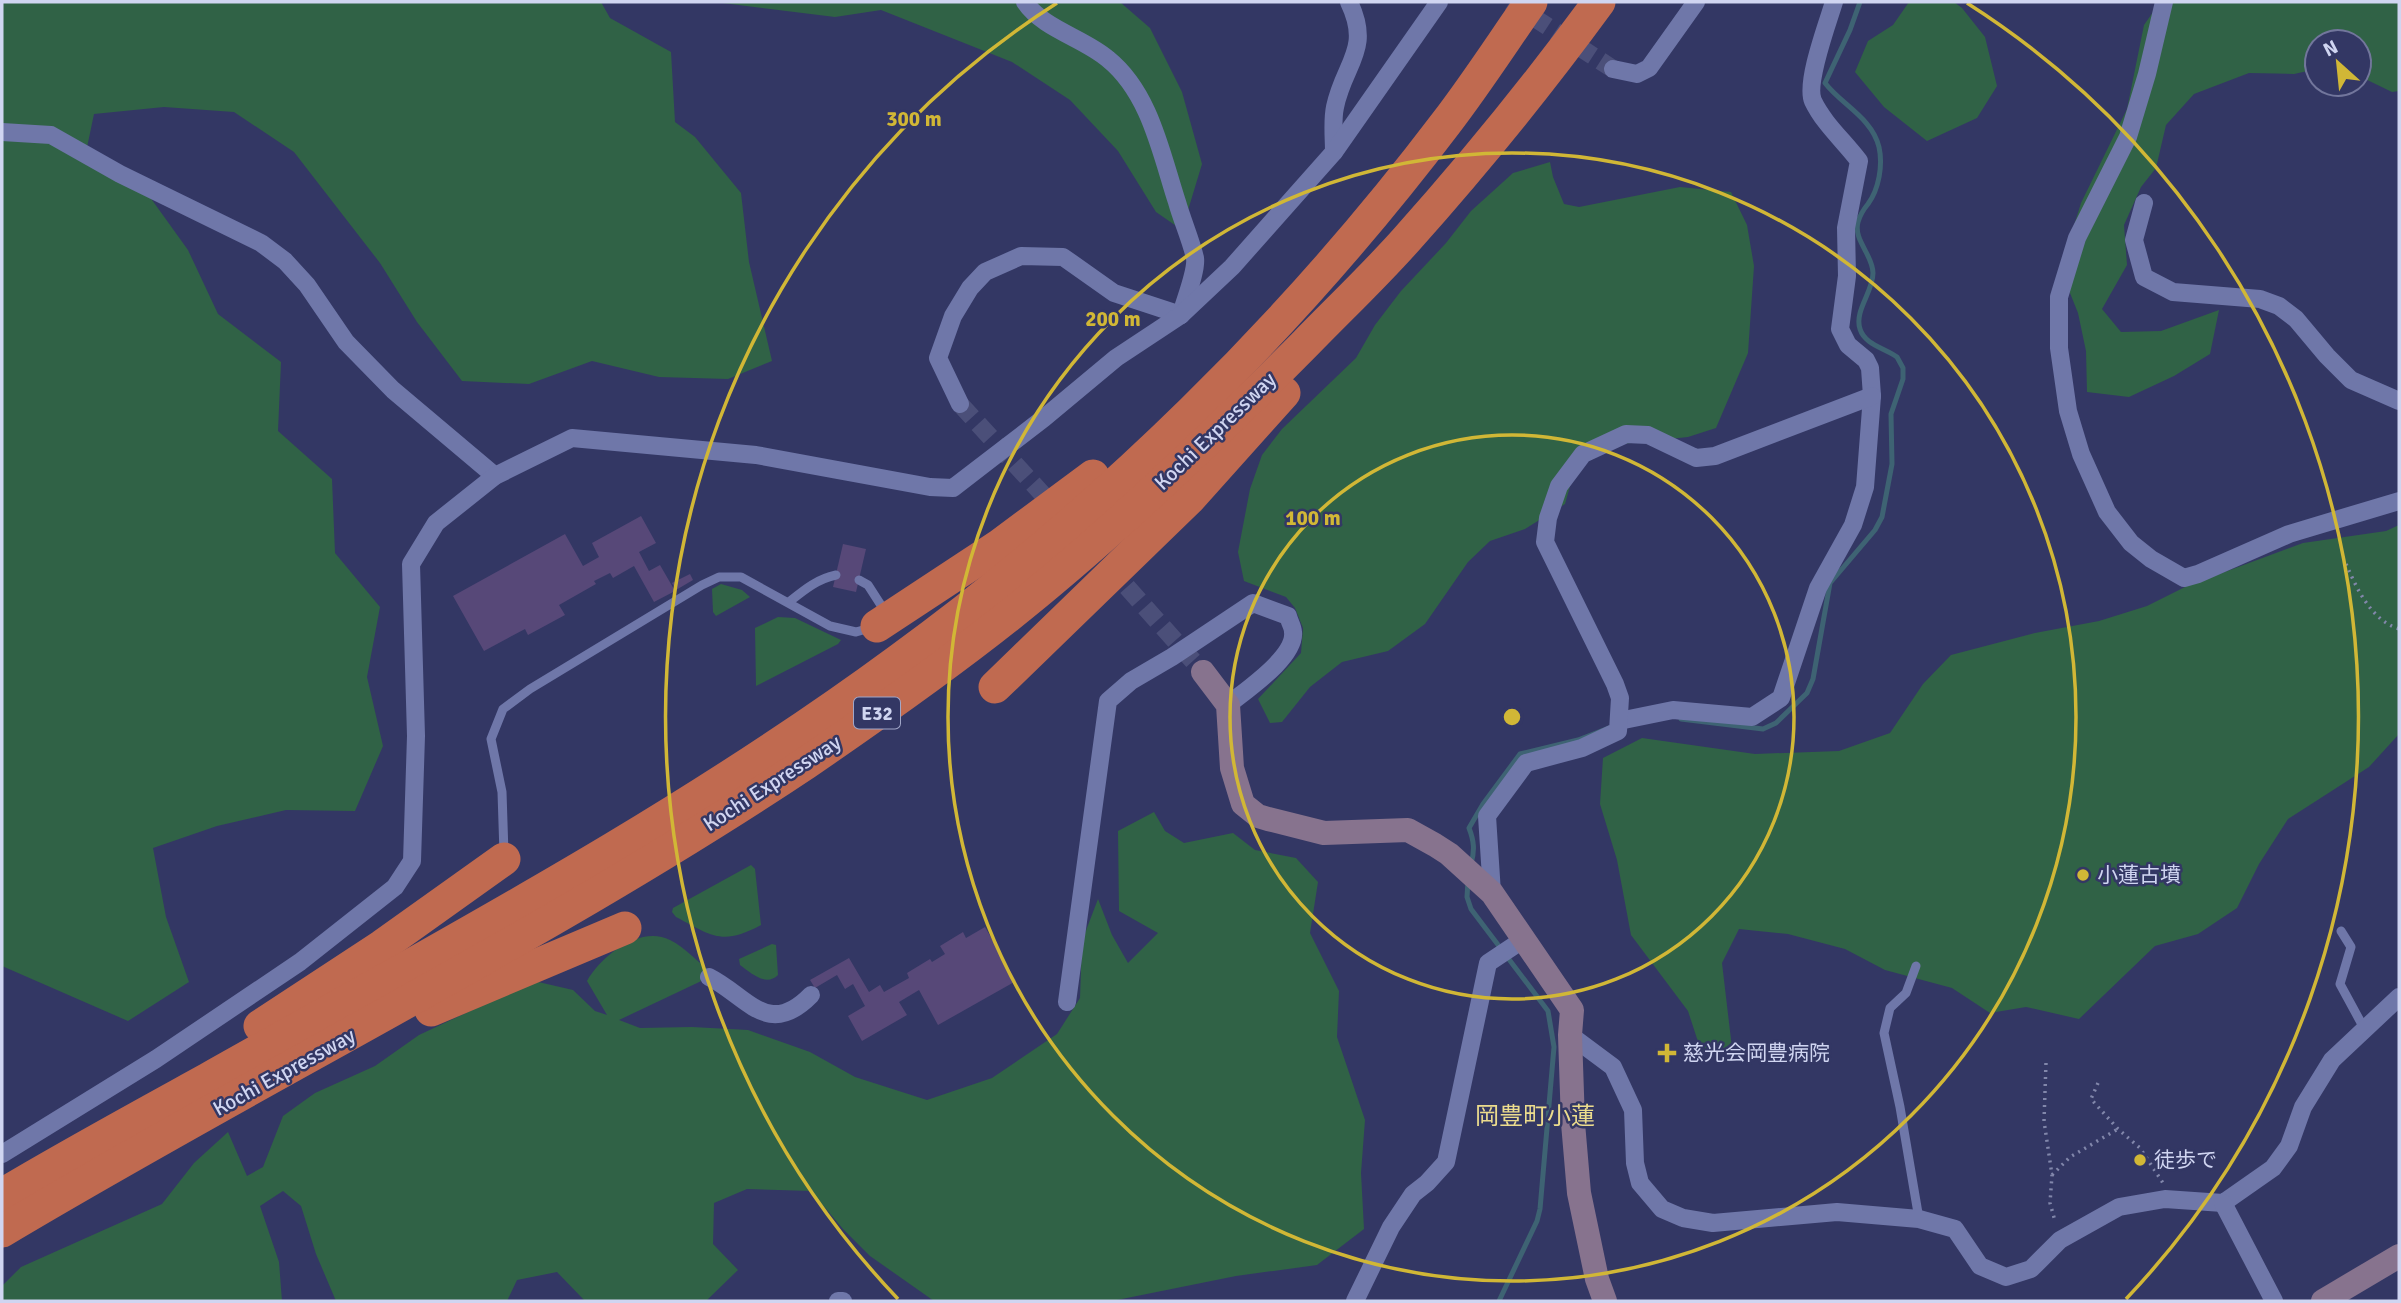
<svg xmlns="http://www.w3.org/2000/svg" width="2401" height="1303" font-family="Signika,'Noto Sans JP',sans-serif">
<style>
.green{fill:#306246}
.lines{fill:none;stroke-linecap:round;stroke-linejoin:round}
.stream{stroke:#3e6373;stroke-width:5}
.building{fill:#574878}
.street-tunnel{stroke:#4b4f79;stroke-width:18;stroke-dasharray:18 9;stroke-linecap:butt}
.path{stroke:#8287ab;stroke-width:3.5;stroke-dasharray:2 5;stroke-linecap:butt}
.lane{stroke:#6f77a9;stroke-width:9}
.street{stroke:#6f77a9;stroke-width:18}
.secondary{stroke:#87738e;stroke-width:24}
.highway{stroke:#c06a50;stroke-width:33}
.ring{fill:none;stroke:#d1b736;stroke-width:3.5}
.poi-dot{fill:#d1b736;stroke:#333764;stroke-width:2.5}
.labels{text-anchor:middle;stroke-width:5;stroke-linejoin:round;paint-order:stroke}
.shield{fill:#333764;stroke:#a1a6c7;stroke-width:2}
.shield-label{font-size:19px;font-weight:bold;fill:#d0d5f1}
.street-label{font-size:21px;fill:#d0d5f1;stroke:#333764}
.poi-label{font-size:21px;fill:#d0d5f1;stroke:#333764;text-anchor:start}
.quarter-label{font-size:24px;fill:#ecdc8d;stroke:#333764}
.centre{fill:#d1b736;stroke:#333764;stroke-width:3.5}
.ring-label{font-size:21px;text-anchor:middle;font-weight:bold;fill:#d1b736;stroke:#333764;stroke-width:5;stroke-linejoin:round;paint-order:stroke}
</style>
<rect width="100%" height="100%" fill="#333764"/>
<g class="green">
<path d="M2 2H601L610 18 671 52 675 122 695 137 741 193 749 262 772 361 728 379 659 377 592 361 529 384 462 381 417 322 380 263 294 152 234 112 164 107 94 114 85 157 147 193 188 250 218 314 281 362 278 431 332 479 335 553 380 607 367 677 383 746 355 811 286 810 217 826 153 848 166 917 189 982 128 1021 2 966Z"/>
<path d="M715 2H1120L1150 28 1182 92 1202 164 1182 230 1156 212 1118 151 1070 100 1012 62 881 10 835 17Z"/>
<path d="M1909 2H1954L1962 8 1985 37 1997 86 1977 118 1927 141 1884 107 1855 72 1868 41 1893 25Z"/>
<path d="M2160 2H2399V91L2392 92 2359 76V42H2317V69L2294 74 2249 73 2194 94 2166 125 2156 168 2141 187 2124 225 2127 265 2102 309 2121 332 2161 331 2219 310 2210 354 2174 376 2129 397 2087 392 2086 351 2078 313 2066 283 2067 248 2081 203 2127 109 2144 25Z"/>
<path d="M1550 162 1553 177 1564 204 1579 207 1680 187 1731 192 1747 225 1754 266 1748 353 1716 428 1688 437 1612 445 1576 465 1565 504 1525 529 1490 541 1468 562 1425 624 1388 651 1342 662 1310 687 1282 722 1270 723 1258 699 1301 653 1303 628 1295 608 1286 597 1244 581 1238 552 1250 489 1262 455 1282 429 1356 358 1375 325 1401 291 1446 243 1471 211 1513 173Z"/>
<path d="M2399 525V734L2369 767 2288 819 2259 864 2237 908 2198 934 2155 946 2079 1019 2026 1007 1990 1013 1952 988 1885 970 1845 949 1788 934 1739 929 1722 963 1732 1048 1702 1054 1688 1011 1631 935 1617 860 1600 804 1603 758 1642 738 1755 754 1839 751 1890 733 1923 684 1951 655 2035 633 2099 621 2147 606 2187 586 2303 543 2386 531Z"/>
<path d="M721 584 742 590 750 597 716 616 713 612 712 589Z"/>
<path d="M778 617 795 618 841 640 838 644 756 686 755 628Z"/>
<path d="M1154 812 1165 831 1184 843 1233 833 1255 850 1296 858 1318 882 1310 933 1339 991 1337 1037 1365 1120 1361 1173 1364 1229 1317 1265 1236 1276 1112 1301H934L870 1256 843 1229 811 1191 747 1189 714 1203 713 1244 738 1270 706 1301H585L557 1272 517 1280 507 1301H336L316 1254 301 1206 283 1191 260 1206 279 1262 282 1301H2V1286L21 1267 162 1204 194 1163 228 1132 247 1176 263 1167 283 1116 315 1093 375 1066 419 1035 534 981 573 990 595 1011 607 1015 587 981C601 956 640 925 670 940 686 948 700 964 714 975L619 1020 640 1028 692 1027 748 1030 810 1052 855 1077 927 1100 992 1078 1057 1034 1080 998 1082 941 1098 899 1112 935 1128 963 1158 933 1119 911 1118 831Z"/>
<path d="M751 865 755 869 761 925C722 946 712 936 676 917L672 912 673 908Z"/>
<path d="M772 944 776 945 778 975C766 987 751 973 740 965L739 959Z"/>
</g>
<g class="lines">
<g class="stream">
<path d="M1681 719 1763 729 1776 723 1807 693 1813 679 1830 583 1875 530 1882 517 1892 464 1891 414 1903 379V368L1897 357C1885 348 1865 345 1860 329 1854 311 1873 292 1873 273 1873 255 1853 240 1858 222 1860 215 1863 210 1868 204 1879 189 1883 165 1879 147 1872 118 1842 105 1825 83L1850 30 1860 2"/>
<path d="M1471 864C1475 850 1474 841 1469 828L1483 804 1520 754 1578 740 1609 728"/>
<path d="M1468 881 1467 897 1471 909 1548 1011 1554 1047 1540 1209 1537 1221 1499 1301"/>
</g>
</g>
<g class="building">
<path d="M641 516 656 543 639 552 649 571 660 565 675 591 654 602 634 566 613 578 610 573 594 581 596 584 559 605 565 615 528 635 525 629 484 651 453 596 565 534 583 566 599 557 592 543Z"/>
<path d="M843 544 866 549 856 592 833 587Z"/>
<path d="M690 574 693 580 676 590 672 583Z"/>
<path d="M985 927 1016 981 938 1025 919 990 899 1002 907 1015 862 1041 848 1016 865 1006 853 984 845 989 837 975 815 988 810 980 849 958 869 992 880 985 884 992 909 978 907 973 930 959 932 962 945 954 940 946 963 932 966 938Z"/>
</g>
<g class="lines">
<g class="street-tunnel">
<path d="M1510 2 1613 69"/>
<path d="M960 404 1057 510"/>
<path d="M1109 567 1203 672"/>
</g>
<g class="path">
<path d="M2346 564C2357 589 2371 620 2399 629"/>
<path d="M2046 1063 2044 1121 2052 1175 2050 1203 2055 1221"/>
<path d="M2098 1083 2091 1099 2118 1129 2140 1148 2163 1183"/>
<path d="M2052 1175 2070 1157 2118 1129"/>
</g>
<g class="lane">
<path d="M859 580 868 585 886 613"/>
<path d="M789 602C804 590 817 579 836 575"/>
<path d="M504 854 502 792 491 739 503 709 530 689 702 585 719 577H741L830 626 856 632 870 628"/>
<path d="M2341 931 2351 947 2340 984 2365 1030"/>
<path d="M1916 966 1906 993 1890 1008 1884 1033 1900 1107 1919 1219"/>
</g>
<g class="street">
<path d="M1025 2C1043 29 1084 38 1108 59 1150 93 1161 153 1177 202 1182 220 1191 240 1195 258 1197 271 1184 302 1181 315"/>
<path d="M2164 2 2147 74 2128 137 2077 238 2059 297V348L2068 411 2081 454 2107 512 2131 543 2151 559 2184 578 2198 574 2289 534 2399 501"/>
<path d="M1613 69 1637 74 1649 68 1696 2"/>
<path d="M2 132 51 135 120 174 261 243 285 261 307 285 346 342 393 390 495 476"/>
<path d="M1334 152C1334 138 1332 121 1335 107 1344 63 1372 50 1349 2"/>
<path d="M2144 203 2134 240 2144 277 2173 292 2260 299 2279 306 2296 319 2327 356 2351 380 2399 401"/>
<path d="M960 404 938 358 953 316 970 288 985 272 1021 256 1063 257 1114 293 1181 315"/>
<path d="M1619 721 1673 710 1752 717 1781 698 1818 588 1853 525 1865 487 1872 396 1870 368 1866 360 1848 345 1840 329 1847 276 1846 228 1859 161C1844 141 1824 124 1813 101 1805 83 1828 22 1834 2"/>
<path d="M1492 893 1487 816 1526 763 1582 748 1618 731 1620 698 1615 684 1545 542 1548 518 1559 486 1583 454 1626 434 1648 435 1696 458 1715 456 1872 396"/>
<path d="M709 977C747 996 768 1039 811 995"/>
<path d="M1067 1002 1108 701 1131 681 1172 657 1253 603 1288 616C1289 621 1293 627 1293 632 1296 657 1246 690 1228 705"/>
<path d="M1570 1035 1613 1067 1633 1110 1635 1163 1640 1183 1662 1209 1683 1218 1713 1223 1837 1212 1919 1219 1955 1229 1980 1266 2006 1277 2031 1269 2060 1240 2119 1207 2165 1199 2223 1203 2273 1168 2289 1146 2303 1107 2332 1060 2399 997"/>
<path d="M2 1154 156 1059 300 962 395 887 412 861 416 736 411 564 436 523 495 476 572 438 756 455 930 487 953 488 1044 418 1116 358 1181 315 1232 267 1334 152 1439 2"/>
<path d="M2223 1203 2274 1301"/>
<path d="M838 1301H843"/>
<path d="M1355 1301 1391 1227 1413 1194 1427 1183 1446 1162 1488 963 1524 939"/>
</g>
<g class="secondary">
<path d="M1203 672 1228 705 1232 768 1243 804 1258 816 1268 819 1324 833 1408 830 1435 845 1449 854 1492 893 1572 1010 1570 1035 1573 1123 1579 1193 1597 1279 1605 1301"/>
<path d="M2323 1301 2399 1256"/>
</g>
<g class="highway">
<path d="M877 626 1000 545 1093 476"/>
<path d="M995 687 1189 499 1284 393"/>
<path d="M431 1010 625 928"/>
<path d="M260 1026 382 946 504 859"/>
<path d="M2 1195C69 1155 139 1117 208 1079 442 947 682 820 899 660 1104 511 1293 325 1446 123 1476 84 1503 42 1531 2"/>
<path d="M2 1231C268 1072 548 935 806 763 879 713 952 662 1021 606 1121 525 1215 435 1306 343 1339 309 1374 276 1406 240 1474 164 1539 84 1599 2"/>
</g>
</g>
<g class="ring">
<circle cx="1512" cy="717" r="282"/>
<circle cx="1512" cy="717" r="564"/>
<path d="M898 1299A846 846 0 0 1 1057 3M1967 3A846 846 0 0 1 2126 1299"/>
</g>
<g class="poi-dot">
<circle cx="2083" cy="875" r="7"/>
<path d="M1663.5 1042.5h7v7h7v7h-7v7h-7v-7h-7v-7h7z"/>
<circle cx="2140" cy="1160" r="7"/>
</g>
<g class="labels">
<rect class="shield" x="854" y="697.5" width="46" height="31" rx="5"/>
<g class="shield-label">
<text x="877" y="720">E32</text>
</g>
<g class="street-label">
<text transform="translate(1215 431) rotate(-44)" y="7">Kochi Expressway</text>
<text transform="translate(772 783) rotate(-33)" y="7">Kochi Expressway</text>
<text transform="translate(284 1072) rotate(-29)" y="7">Kochi Expressway</text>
</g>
<g class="poi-label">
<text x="2097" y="882">小蓮古墳</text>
<text x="1683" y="1060">慈光会岡豊病院</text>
<text x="2154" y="1167">徒歩で</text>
</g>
<g class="quarter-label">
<text x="1535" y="1124">岡豊町小蓮</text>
</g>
</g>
<circle cx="1512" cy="717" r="10" class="centre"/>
<g class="ring-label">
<text x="914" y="126">300 m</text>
<text x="1113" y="326">200 m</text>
<text x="1313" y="525">100 m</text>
</g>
<rect width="2401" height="1303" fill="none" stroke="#d0d5f1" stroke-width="7"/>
<g transform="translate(2338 63) rotate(333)"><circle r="33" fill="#333764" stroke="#72769c" stroke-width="2"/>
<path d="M0-5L12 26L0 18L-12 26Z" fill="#d1b736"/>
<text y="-10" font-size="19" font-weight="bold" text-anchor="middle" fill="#d0d5f1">N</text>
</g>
</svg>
